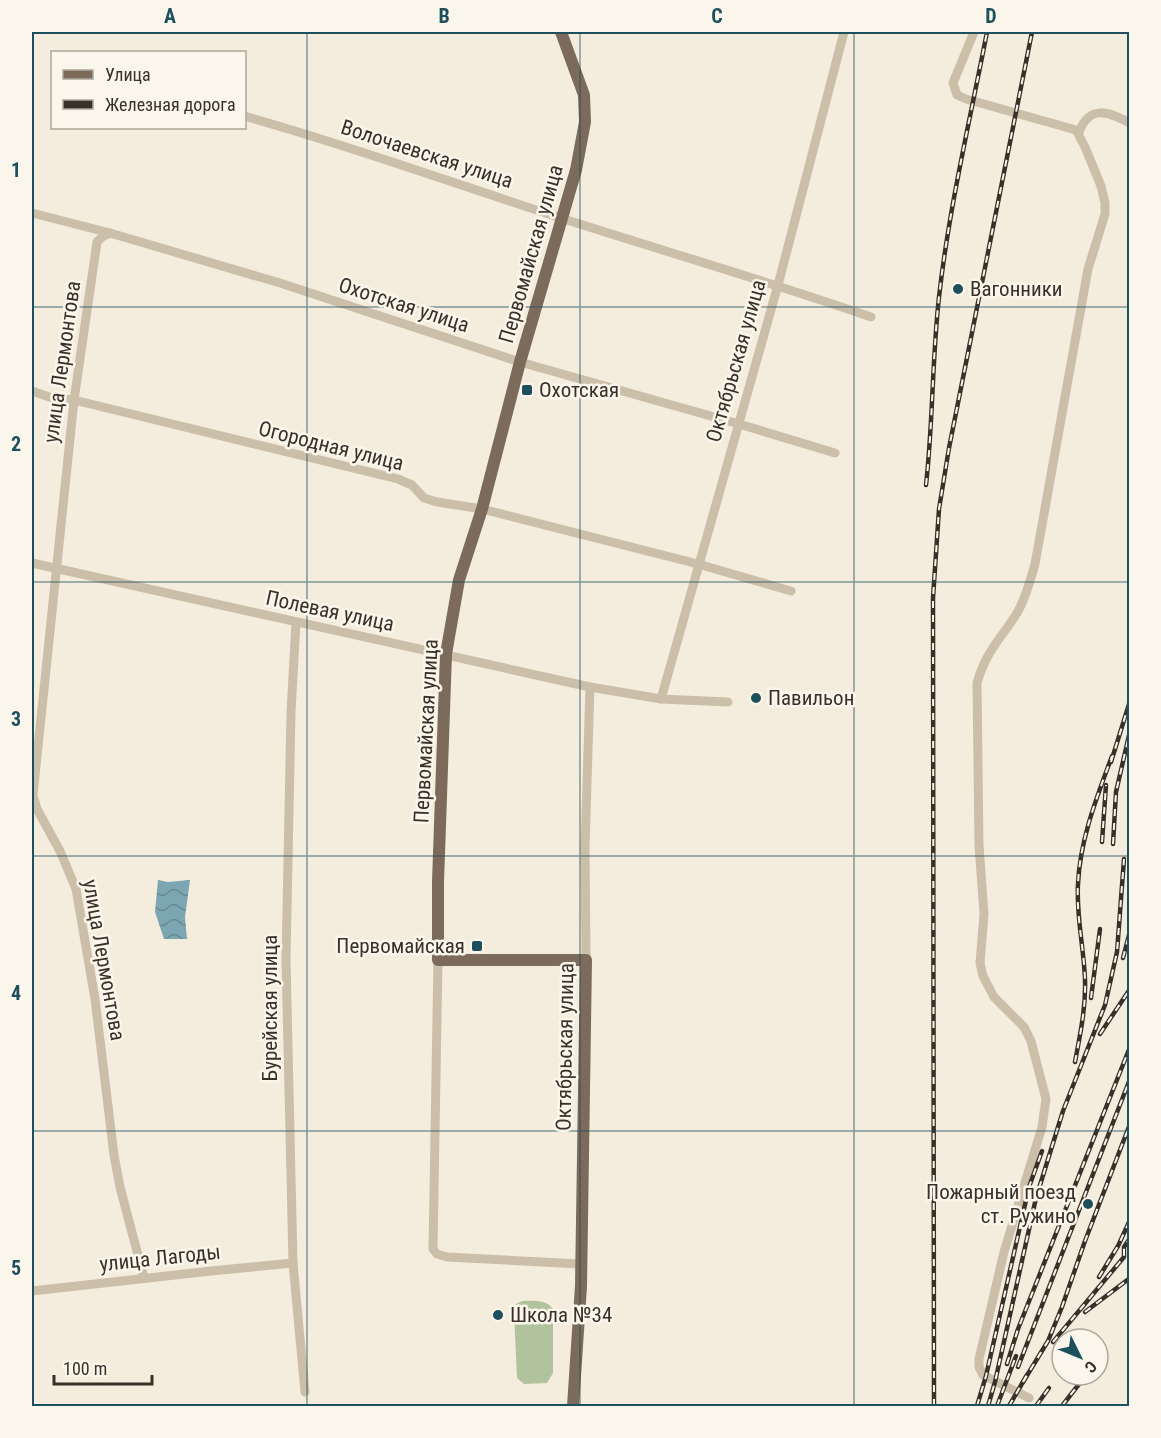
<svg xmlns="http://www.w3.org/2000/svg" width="1161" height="1438" font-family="'Roboto Condensed',sans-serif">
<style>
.grass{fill:#b1c39d}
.water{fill:url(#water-waves)}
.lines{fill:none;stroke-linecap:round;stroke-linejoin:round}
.minor{stroke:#ccbfa9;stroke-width:9}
.major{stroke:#7c6a5a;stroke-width:12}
.rail-casing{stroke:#393129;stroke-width:4.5}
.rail{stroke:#fbf6eb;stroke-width:2;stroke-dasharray:7;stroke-linecap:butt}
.grid{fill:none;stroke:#1d4f5d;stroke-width:1.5;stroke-opacity:0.55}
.poi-dot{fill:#1d4f5d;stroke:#fbf6eb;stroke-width:2}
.labels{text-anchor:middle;stroke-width:5;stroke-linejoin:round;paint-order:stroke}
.street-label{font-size:21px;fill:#393129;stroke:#fbf6eb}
.poi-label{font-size:21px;fill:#393129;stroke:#fbf6eb;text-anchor:start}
.neatline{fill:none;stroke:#1d4f5d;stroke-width:2}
.grid-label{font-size:20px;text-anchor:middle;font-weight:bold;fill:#1d4f5d}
</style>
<defs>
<pattern id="water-waves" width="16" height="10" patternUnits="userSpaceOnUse" patternTransform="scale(1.5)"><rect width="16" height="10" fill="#7ca7b2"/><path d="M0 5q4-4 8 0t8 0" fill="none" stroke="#678991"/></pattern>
</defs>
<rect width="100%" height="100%" fill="#f4edde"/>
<path class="grass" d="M522 1301C533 1301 546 1299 553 1309V1373L547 1383 524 1384 517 1378 514 1313 516 1304Z"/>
<path class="water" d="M158 880 168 882 190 880 185 917 187 939H164L155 912Z"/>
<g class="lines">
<g class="minor">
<path d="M974 32 953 83 957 95 966 99 1076 130 1085 147 1101 186 1105 203V214L1088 269 1035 564C1030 581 1026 598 1017 613 1000 640 986 651 977 683L979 845 984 914 980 963 983 976 994 997 1024 1027 1031 1041 1046 1099 1042 1127 1004 1252 979 1359V1367L983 1375 1029 1398"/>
<path d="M244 116C352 146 458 185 564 219 667 252 770 282 871 317"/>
<path d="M1079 132C1090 104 1108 112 1130 123"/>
<path d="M32 213 110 233 280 283 520 362 739 424 835 453"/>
<path d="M110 233 103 236 97 242 74 400 33 795 37 809 60 851 76 889 95 999 114 1155 120 1187 144 1278"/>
<path d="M32 391 52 398 74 400 398 479 412 485 424 498 437 502 482 509 698 564 791 591"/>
<path d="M32 563 590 687 661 699 728 702"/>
<path d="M296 622 291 712 286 960 293 1263 305 1392"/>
<path d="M661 699 778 285 844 32"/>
<path d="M438 960 433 1249 437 1254 447 1257 580 1264"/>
<path d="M586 960 585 848 590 687"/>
<path d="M32 1291 211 1271 293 1263"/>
</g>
<path class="major" d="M561 32 584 95 585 122 576 170 520 362 482 509 459 580 446 654 438 882V960H586L581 1286 573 1406"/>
<defs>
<g id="rail">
<path d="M926 485C933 423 932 360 939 297 949 208 970 120 987 32"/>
<path d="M1111 762 1130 701"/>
<path d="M1102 842 1106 785"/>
<path d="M1113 844 1116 792 1130 731"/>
<path d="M1123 958 1130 931"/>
<path d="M1091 998 1100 929"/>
<path d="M1100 1034 1130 989"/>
<path d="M1075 1062C1080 1035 1086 1008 1085 980 1084 948 1076 916 1078 884 1080 839 1097 797 1112 756"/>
<path d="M1099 1277 1118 1246 1130 1220"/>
<path d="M1085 1312 1130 1278"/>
<path d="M1053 1342 1124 1257V1247L1130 1238"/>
<path d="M1098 1359 1099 1357"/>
<path d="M1007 1364 1018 1329 1130 1047"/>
<path d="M1018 1367 1130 1079"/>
<path d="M1023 1382 1048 1341 1062 1307 1085 1241 1130 1124"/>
<path d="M934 1406 933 598 939 509 949 448 1032 32"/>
<path d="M977 1406 986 1376 1029 1187 1042 1151"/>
<path d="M988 1406 995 1382 1036 1198 1063 1111 1105 1005 1117 952 1124 859"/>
<path d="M997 1406 1016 1356"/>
<path d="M1009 1406 1027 1375"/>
<path d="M1036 1406 1049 1388"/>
<path d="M1062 1406 1086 1375"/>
</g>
</defs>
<use href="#rail" class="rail-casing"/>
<use href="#rail" class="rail"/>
</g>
<path class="grid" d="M307 32V1406M580 32V1406M854 32V1406M32 307H1130M32 582H1130M32 856H1130M32 1131H1130"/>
<g class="poi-dot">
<circle cx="958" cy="289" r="6"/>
<rect x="521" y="384" width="12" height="12" rx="3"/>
<circle cx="756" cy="698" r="6"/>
<rect x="471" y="940" width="12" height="12" rx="3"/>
<circle cx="1088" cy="1204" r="6"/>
<circle cx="498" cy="1315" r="6"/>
</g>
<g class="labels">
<g class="street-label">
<text transform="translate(427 154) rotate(18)" y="7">Волочаевская улица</text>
<text transform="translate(531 254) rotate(-74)" y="7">Первомайская улица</text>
<text transform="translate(404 305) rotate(18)" y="7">Охотская улица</text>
<text transform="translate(736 361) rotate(-74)" y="7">Октябрьская улица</text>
<text transform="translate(62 362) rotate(-82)" y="7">улица Лермонтова</text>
<text transform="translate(331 446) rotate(14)" y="7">Огородная улица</text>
<text transform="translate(330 611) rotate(12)" y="7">Полевая улица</text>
<text transform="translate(426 731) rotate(-87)" y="7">Первомайская улица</text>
<text transform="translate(104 960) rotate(80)" y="7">улица Лермонтова</text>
<text transform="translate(270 1008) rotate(-90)" y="7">Бурейская улица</text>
<text transform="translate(565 1047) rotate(-89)" y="7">Октябрьская улица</text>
<text transform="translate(160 1258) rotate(-6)" y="7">улица Лагоды</text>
</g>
<g class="poi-label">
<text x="970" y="296">Вагонники</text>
<text x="539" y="397">Охотская</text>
<text x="768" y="705">Павильон</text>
<text x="465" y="953" text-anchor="end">Первомайская</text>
<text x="1076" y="1199" text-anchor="end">Пожарный поезд<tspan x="1076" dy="24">ст. Ружино</tspan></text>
<text x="510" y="1322">Школа №34</text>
</g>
</g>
<rect width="1161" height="1438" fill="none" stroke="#fbf6eb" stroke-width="66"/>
<rect x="51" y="51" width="195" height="78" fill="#fbf6eb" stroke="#ada79d" stroke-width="1.5"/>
<rect x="63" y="70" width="30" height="9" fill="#7c6a5a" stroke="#ada79d" stroke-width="1.5"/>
<text x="105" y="81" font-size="18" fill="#393129">Улица</text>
<rect x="63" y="100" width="30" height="9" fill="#393129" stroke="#ada79d" stroke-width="1.5"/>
<text x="105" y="111" font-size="18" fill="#393129">Железная дорога</text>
<g transform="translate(1080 1357) rotate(133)"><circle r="28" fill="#fbf6eb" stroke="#ada79d" stroke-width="1.5"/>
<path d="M0-4.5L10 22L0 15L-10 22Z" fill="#1d4f5d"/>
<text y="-9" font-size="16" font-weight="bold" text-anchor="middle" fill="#393129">С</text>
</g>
<path d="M54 1375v9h98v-9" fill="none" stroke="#393129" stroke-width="3"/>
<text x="63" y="1375" font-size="18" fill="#393129" stroke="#fbf6eb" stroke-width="4.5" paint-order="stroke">100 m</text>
<rect x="33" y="33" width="1095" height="1372" class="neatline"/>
<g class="grid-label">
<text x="170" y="23">A</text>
<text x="444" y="23">B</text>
<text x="717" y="23">C</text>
<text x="991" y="23">D</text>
<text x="16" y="177">1</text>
<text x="16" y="451">2</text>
<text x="16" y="726">3</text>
<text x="16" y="1000">4</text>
<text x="16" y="1275">5</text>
</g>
</svg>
